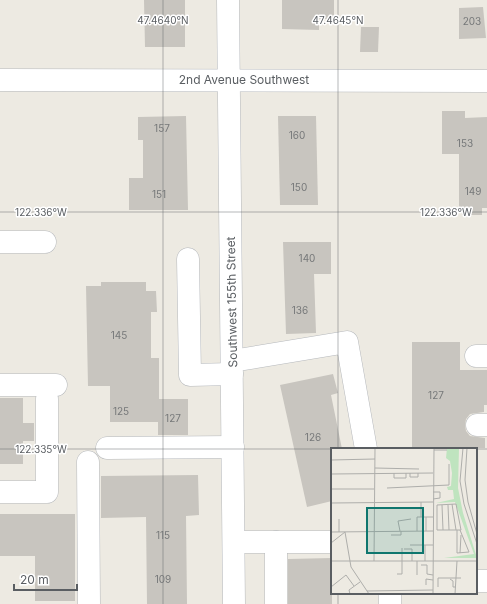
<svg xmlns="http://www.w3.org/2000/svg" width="487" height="604" font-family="Inter,sans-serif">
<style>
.building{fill:#c8c5bf}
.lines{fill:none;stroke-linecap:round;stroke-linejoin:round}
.minor-casing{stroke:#b5b8bc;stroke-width:23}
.minor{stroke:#fff;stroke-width:22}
.ticks{fill:none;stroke:#5a5e62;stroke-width:1;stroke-opacity:0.45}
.labels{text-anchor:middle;stroke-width:3;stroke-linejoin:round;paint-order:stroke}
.number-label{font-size:10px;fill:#767879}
.street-label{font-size:12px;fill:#5a5e62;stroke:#fff}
.inset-road{fill:none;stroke:#aeaeab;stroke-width:1}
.view{fill:#0f766e;fill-opacity:0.15;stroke:#0f766e;stroke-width:2}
.inset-edge{fill:none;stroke:#5a5e62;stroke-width:2}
.ticks-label{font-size:10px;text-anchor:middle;fill:#5a5e62;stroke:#fff;stroke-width:3;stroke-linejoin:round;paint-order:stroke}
</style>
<rect width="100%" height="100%" fill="#edeae2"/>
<g class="building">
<path d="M144 0H185V47H145Z"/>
<path d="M282 0H334V19H319V30L282 29Z"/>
<path d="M483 7 486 38 459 39V8Z"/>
<path d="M361 27H379L378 52H360Z"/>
<path d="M442 111H465V118L487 117V208H482V215H462V209H459V154H442Z"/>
<path d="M186 116 188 210H129V178H143V140H138V117Z"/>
<path d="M278 116H316L318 205H280Z"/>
<path d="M283 242H331V274H314L316 333 286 334Z"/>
<path d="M101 282H146V291H156L157 312H151V358H159V399H188V435H158V422H110V386H88L86 286H101Z"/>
<path d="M412 342H460V370H487V405H484V412L470 414 466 419 465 425 466 431 470 436 485 438V448H412Z"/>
<path d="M333 374 338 393 331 395 342 449H332V501L307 507 280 385Z"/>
<path d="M0 398H23V423H34V441H23V464H0Z"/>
<path d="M198 475 199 515 186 516 187 604H147L146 517 101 518V476Z"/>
<path d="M0 514H75V601H35V556H0Z"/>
<path d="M332 558V604H288V559Z"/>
</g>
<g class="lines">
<defs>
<g id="minor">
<path d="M228 0 234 604"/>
<path d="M0 80 487 81"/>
<path d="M0 242H45"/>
<path d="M188 259 190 375 232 374"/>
<path d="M476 356H487"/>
<path d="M232 361 347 342 366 449"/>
<path d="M0 385H56"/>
<path d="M477 425H487"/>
<path d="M107 448 233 447"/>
<path d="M88 462 89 604"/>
<path d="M0 492H47V399"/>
<path d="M234 542H332"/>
<path d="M276 542V604"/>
<path d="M476 581H487"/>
<path d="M390 593V604"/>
</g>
</defs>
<use href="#minor" class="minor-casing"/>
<use href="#minor" class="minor"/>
</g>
<path class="ticks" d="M163 0V604M338 0V449M0 212H487M0 449H332M476 449H487M338 593V604"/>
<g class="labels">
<g class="number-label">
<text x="472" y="25">203</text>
<text x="162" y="132">157</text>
<text x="297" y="139">160</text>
<text x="465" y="147">153</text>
<text x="299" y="191">150</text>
<text x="473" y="195">149</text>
<text x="159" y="198">151</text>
<text x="307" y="262">140</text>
<text x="300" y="314">136</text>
<text x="119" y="339">145</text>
<text x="436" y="399">127</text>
<text x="121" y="415">125</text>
<text x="173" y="422">127</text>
<text x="313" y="441">126</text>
<text x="163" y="539">115</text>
<text x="163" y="583">109</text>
</g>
<g class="street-label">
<text x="244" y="84">2nd Avenue Southwest</text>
<text transform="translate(232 302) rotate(-91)" y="4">Southwest 155th Street</text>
</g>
</g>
<g transform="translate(331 448)">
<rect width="146" height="146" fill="#edeae2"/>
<path d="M116 0H128L127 40 132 65 146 110H113L143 106 124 54 105 55 123 51 122 42H117L116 39 120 38 121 25 119 13 115 10Z" fill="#bfe4bf"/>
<path class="inset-road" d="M132 0 129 33 133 56 146 96M136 0 134 32 137 54 146 86M103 2H116M0 12 44 11M44 20 88 21M63 25V30H75V25M79 25V29H87V25M0 26 102 25M56 40 118 37V16M0 41H43M102 51 109 50V44H102M90 54V69M0 55 102 54M121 56 125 82M125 56 130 82H106V57ZM111 57 112 82M117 57 118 82M95 69V83M8 71V84M126 82V105L138 104 129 82M69 83 67 73 80 71M86 83V69H102M0 84 102 83M60 87H70V83M0 95 14 84 20 119 38 146M79 97H102M94 97V113M73 101H81V113M129 105 130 87M0 113H146M43 113 44 0M90 117H96V126L102 127M66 126H71V100M86 127V113M119 131 122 133V139H125M95 137V131L102 132M0 139 15 127 23 138M107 139V130H130M36 143 102 142M19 146 18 142 29 134M102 146 103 0M124 146 126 113"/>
<path class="view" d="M36 60H92V105H36Z"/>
<rect width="146" height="146" class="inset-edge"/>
</g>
<g class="ticks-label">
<text x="163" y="24">47.4640°N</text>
<text x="338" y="24">47.4645°N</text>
<text x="446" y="216">122.336°W</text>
<text x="41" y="216">122.336°W</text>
<text x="41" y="453">122.335°W</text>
</g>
<path d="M14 584v6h63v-6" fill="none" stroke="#5a5e62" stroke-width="2"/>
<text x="20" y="584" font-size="12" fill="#5a5e62" stroke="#ffffff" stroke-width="3" paint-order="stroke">20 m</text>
</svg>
